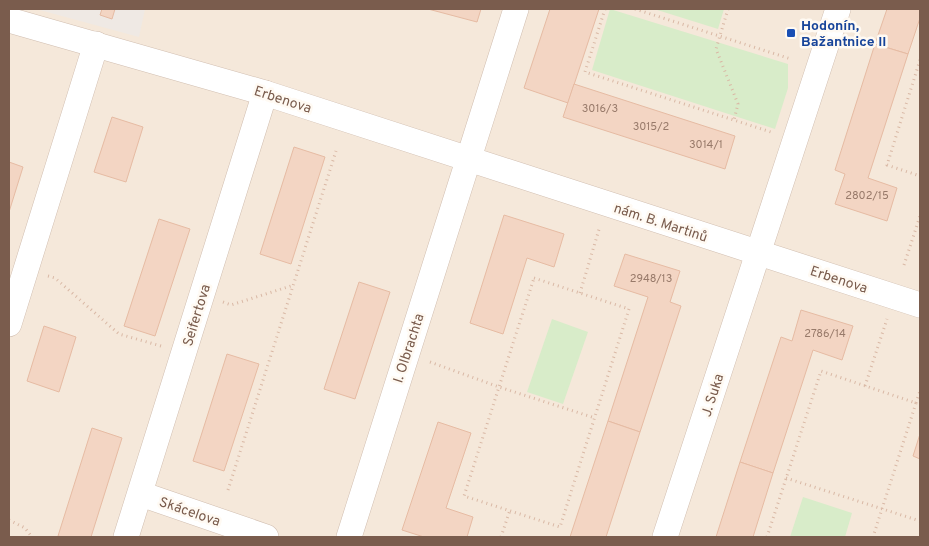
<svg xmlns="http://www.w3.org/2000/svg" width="929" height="546" font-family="Overpass,sans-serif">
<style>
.residential{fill:#f5e8da}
.industrial{fill:#efe9e4}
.green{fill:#d8ecc9}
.building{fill:#f3d5c3;stroke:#e6bba3}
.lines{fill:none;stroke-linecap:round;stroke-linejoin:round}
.minor-casing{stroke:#d1beb0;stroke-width:26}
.path{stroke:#d9b8a5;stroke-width:3;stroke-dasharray:1 4;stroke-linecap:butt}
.minor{stroke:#fff;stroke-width:25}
.transit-dot{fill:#1a4fb4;stroke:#fffaf3;stroke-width:2}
.labels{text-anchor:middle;stroke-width:5;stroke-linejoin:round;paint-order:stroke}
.number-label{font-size:11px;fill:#987a6a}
.transit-label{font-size:14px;font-weight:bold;fill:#164399;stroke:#fffaf3;text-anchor:start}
.street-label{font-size:14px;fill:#7a5c4d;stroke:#fffaf3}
</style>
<rect width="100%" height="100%" fill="#fdf6ec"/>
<rect class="residential" x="9" y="9" width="911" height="528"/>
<path class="industrial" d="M36 9H145L139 37Z"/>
<g class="green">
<path d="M610 9 788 64V88L775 129 592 70Z"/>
<path d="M654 9H724L718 29Z"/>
<path d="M552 319 588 332 563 404 527 392Z"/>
<path d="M803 497 852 513 845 537H790Z"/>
</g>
<g class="building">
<path d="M102 9H115L112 19 100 15Z"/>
<path d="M428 9H481L477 22Z"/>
<path d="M550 9H599L568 103 524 88Z"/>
<path d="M887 9H920V18L908 54 875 44Z"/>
<path d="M875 44 908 54 868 178 897 188 887 221 835 204 845 174 835 170Z"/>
<path d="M574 84 735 136 725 169 563 117Z"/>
<path d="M112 117 143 127 126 182 94 172Z"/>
<path d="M294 147 325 157 291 264 260 254Z"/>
<path d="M9 162 23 167 9 212Z"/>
<path d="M504 215 564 234 554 267 527 258 503 334 470 323Z"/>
<path d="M159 219 190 229 155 336 124 326Z"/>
<path d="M625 254 680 271 670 302 681 306 640 432 608 421 648 297 614 286Z"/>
<path d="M359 282 390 292 355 399 324 389Z"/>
<path d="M801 310 853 326 842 360 813 350 773 473 740 462 781 337 792 341Z"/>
<path d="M44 326 76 337 59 392 27 381Z"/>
<path d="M227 354 259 364 224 471 193 461Z"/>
<path d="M608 421 640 432 606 537H570Z"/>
<path d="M438 422 471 433 446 508 473 517 467 537H424L402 530Z"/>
<path d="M92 428 122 438 91 537H63L58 536Z"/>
<path d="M920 434V459L913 456Z"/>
<path d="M740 462 773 473 753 537H716Z"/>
</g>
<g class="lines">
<defs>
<g id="minor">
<path d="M9 20 265 93 920 305"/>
<path d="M9 324 96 44"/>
<path d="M141 494 266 537"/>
<path d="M126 537 265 93"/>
<path d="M349 537 516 9"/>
<path d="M665 537 838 9"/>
</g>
</defs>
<use href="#minor" class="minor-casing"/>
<g class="path">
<path d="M605 9 585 72 774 133"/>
<path d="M635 9 791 59"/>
<path d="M728 9 716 49 738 104 734 120"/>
<path d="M920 60 887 165 920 176"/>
<path d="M904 265 920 216"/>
<path d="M48 276 55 278 119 334 161 346"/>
<path d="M534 278 629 309 560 527 464 496Z"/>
<path d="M580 293 600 226"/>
<path d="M223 302 231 305 294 285"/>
<path d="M430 362 499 387 595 418"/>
<path d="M865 386 887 319"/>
<path d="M916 403 920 391"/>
<path d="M786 478 920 521"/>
<path d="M228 490 336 151"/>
<path d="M9 520 25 528 32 537"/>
<path d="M501 537 510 510"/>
<path d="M767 537 821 371 916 403 873 537"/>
</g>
<use href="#minor" class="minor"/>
</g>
<rect class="transit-dot" x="786" y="28" width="10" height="10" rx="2.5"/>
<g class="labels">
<g class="number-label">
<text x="600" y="112">3016/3</text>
<text x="651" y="130">3015/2</text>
<text x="706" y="148">3014/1</text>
<text x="867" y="199">2802/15</text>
<text x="651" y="282">2948/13</text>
<text x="825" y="337">2786/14</text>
</g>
<g class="transit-label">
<text x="801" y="30">Hodonín,<tspan x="801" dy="16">Bažantnice II</tspan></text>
</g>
<g class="street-label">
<text transform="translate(283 99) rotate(18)" y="5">Erbenova</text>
<text transform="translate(661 222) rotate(18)" y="5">nám. B. Martinů</text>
<text transform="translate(839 279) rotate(18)" y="5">Erbenova</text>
<text transform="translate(196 315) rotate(-73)" y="5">Seifertova</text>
<text transform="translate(408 348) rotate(-72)" y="5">I. Olbrachta</text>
<text transform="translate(712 395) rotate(-72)" y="5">J. Suka</text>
<text transform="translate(190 511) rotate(19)" y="5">Skácelova</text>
</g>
</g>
<rect width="929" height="546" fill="none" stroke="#7a5c4d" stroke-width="20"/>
</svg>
